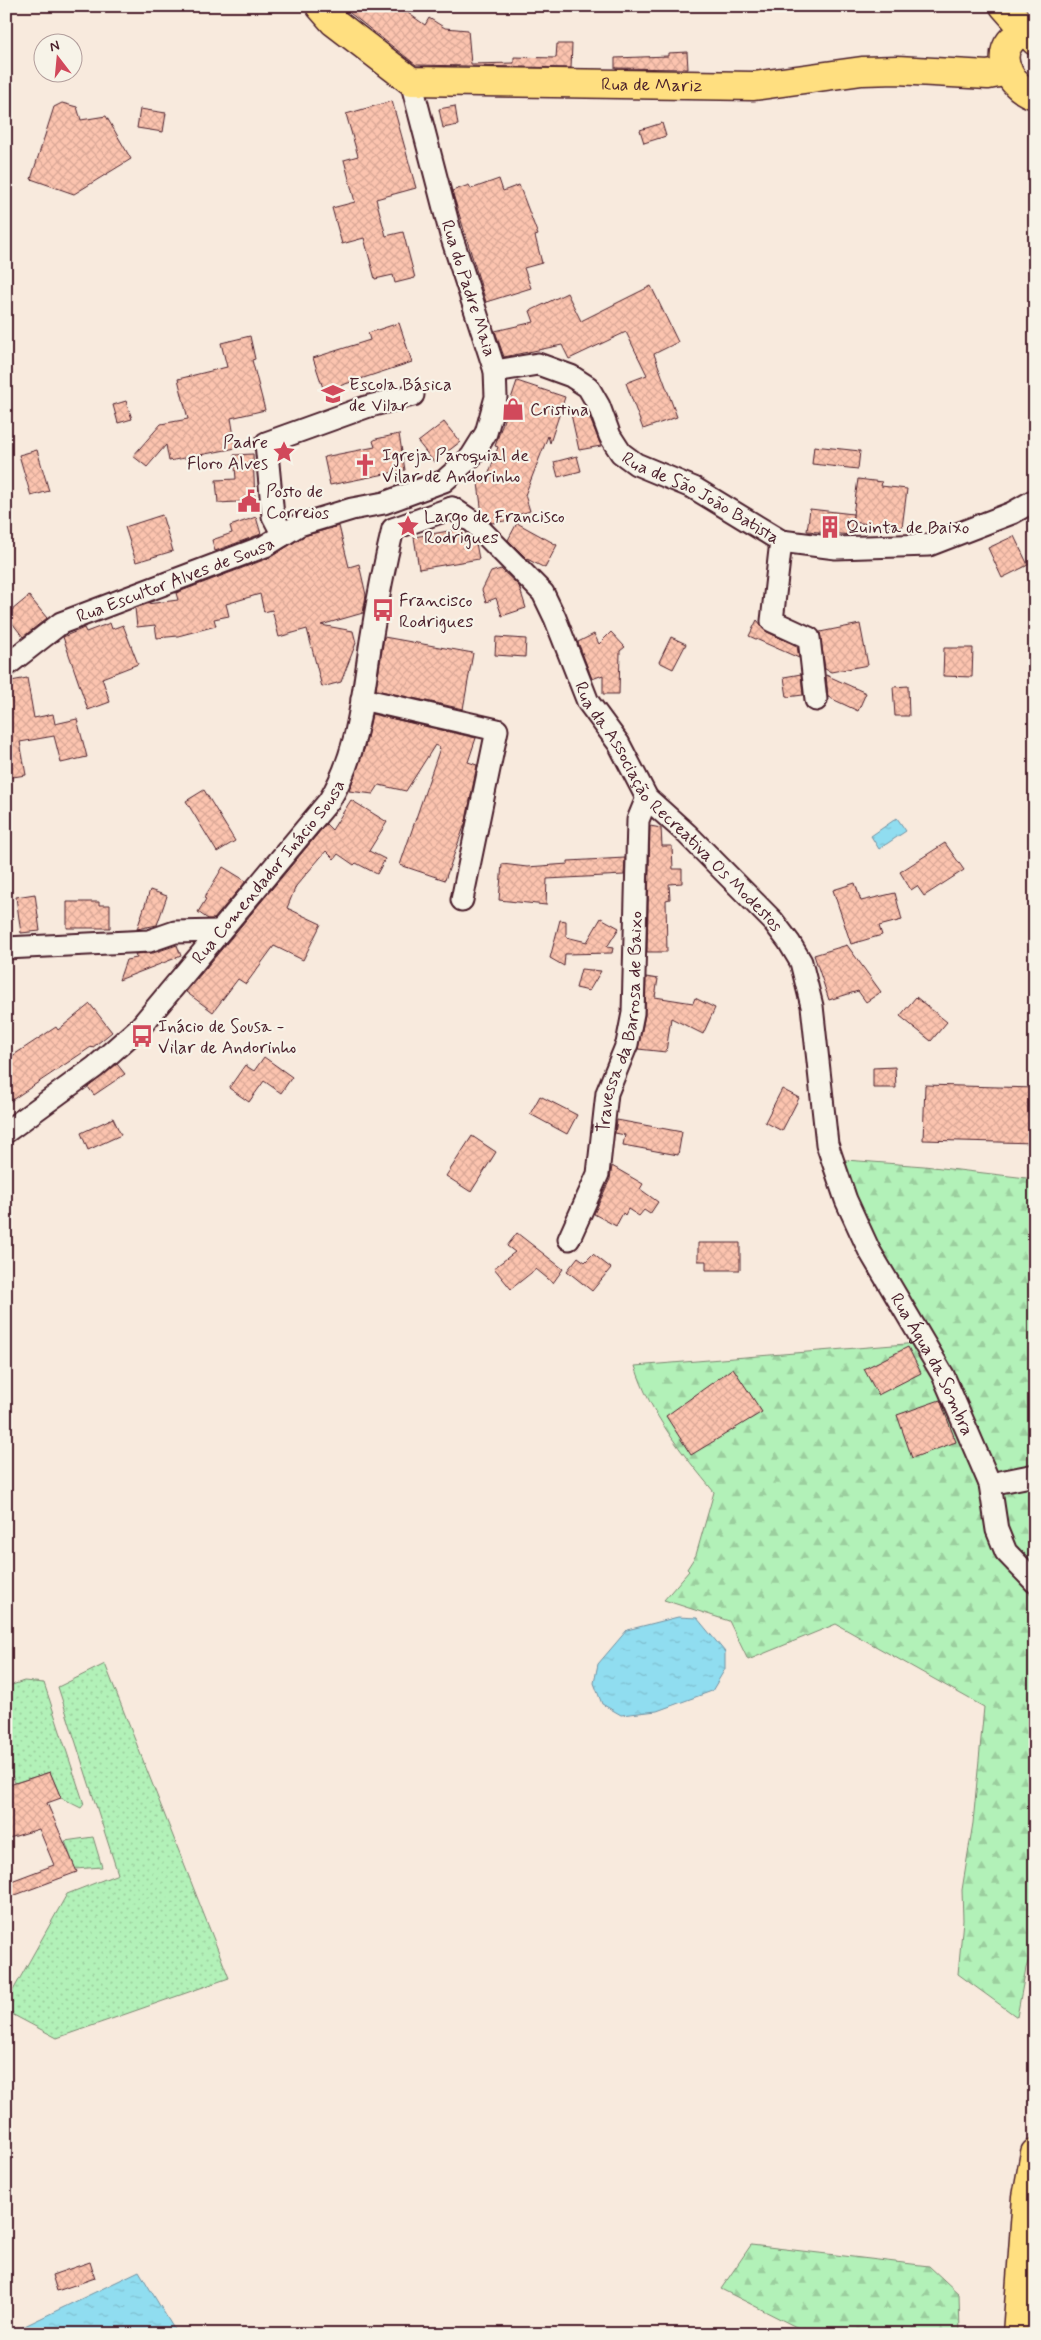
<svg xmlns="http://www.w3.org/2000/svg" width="1041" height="2340" font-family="Mynerve,sans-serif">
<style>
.grass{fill:url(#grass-dots);stroke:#7e8872}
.forest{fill:url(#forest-firs);stroke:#7e8872}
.water{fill:url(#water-ripples);stroke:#7491a1}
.building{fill:url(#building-cross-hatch);stroke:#4a1f2b}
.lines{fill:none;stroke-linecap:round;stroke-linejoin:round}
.minor-casing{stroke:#4a1f2b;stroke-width:25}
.major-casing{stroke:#4a1f2b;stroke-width:31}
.highway-casing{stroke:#4a1f2b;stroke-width:31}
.minor{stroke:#f7f3e8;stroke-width:21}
.major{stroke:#ffdf80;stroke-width:28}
.highway{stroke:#ffdf80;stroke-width:28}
.labels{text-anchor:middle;stroke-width:4.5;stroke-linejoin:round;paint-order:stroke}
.street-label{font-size:18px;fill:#4a1f2b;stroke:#f7f3e8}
.poi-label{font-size:18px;fill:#4a1f2b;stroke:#f7f3e8;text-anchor:start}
</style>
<defs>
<pattern id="grass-dots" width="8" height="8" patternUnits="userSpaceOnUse" patternTransform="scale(1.25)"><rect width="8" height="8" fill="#b2f1b8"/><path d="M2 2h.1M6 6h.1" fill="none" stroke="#9bce9e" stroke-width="1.8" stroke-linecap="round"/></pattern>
<pattern id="forest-firs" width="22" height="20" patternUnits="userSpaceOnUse" patternTransform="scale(1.25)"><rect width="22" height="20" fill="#b2f1b8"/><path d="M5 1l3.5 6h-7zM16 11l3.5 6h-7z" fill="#9bce9e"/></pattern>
<pattern id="water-ripples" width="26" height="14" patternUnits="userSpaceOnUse" patternTransform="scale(1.25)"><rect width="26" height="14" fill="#90ddf0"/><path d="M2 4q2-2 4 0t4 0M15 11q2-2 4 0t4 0" fill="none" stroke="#7ebdce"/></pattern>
<pattern id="building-cross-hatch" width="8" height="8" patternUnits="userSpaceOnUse" patternTransform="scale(1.25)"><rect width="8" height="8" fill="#fcc4af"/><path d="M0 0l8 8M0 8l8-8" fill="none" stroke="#daa897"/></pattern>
</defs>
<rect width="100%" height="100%" fill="#f8eadd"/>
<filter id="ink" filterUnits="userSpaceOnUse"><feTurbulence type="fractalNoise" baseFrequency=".02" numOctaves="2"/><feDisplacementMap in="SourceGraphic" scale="10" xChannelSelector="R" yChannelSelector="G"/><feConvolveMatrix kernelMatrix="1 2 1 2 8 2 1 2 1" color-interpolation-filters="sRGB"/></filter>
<g filter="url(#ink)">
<g class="grass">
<path d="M105 1664 229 1978 57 2038 6 2011V2003L67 1894 118 1874 58 1687Z"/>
<path d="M24 1681 44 1683 84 1804 81 1808 61 1798 50 1772 15 1783 6 1760V1687Z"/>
<path d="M93 1837 102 1867 75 1869 65 1841Z"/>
</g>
<g class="forest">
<path d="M820 1158 924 1166 1035 1179V1942L1026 1968 1017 2017 958 1974 963 1920 962 1890 973 1823 984 1707 836 1624 748 1660 729 1621 664 1600 689 1571 687 1569 696 1555 714 1492C682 1453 650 1414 635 1366L918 1343Z"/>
<path d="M751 2245 929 2266 959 2294 960 2334H810L721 2289Z"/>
</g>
<g class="water">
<path d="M897 818 906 831 879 849 871 836Z"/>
<path d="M678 1617 697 1618 725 1652V1669L712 1691 657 1711 621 1715 602 1704 594 1683 598 1664 627 1630Z"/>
<path d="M139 2271 177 2334H8Z"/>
</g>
<g class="building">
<path d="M341 6H378L390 14 398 6 425 25 429 18 445 28 468 30 471 64 514 63V57L556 58 557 44H572L571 68 416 65Z"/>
<path d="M687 52 688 69 615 68V58L668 56V53Z"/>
<path d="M392 101 416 188 376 199 386 236 403 232 415 278 395 283 393 275 375 279 364 238 342 244 332 208 355 202 344 160 358 156 346 114Z"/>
<path d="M62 103 77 107 81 120 106 116 131 159 74 194 31 179 54 107Z"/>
<path d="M455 106 458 125 443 128 439 109Z"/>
<path d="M140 109 166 113 163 132 137 128Z"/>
<path d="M662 123 666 136 644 143 640 130Z"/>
<path d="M499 179 503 191 519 185 538 235 535 236 542 263 524 268 531 288 486 302 452 191 469 185 471 189Z"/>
<path d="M651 286 678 342 654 354 677 417 643 429 626 383 647 375 626 332 569 359 562 345 504 357 495 331 534 322 530 311 567 293 581 321Z"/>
<path d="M399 323 412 362 324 391 313 358 370 340 368 333Z"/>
<path d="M250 336 255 359 252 360 265 410 231 418 236 448 169 461 166 445 147 467 133 456 161 424 188 419 178 379 227 367 221 343Z"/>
<path d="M517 381 565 397 550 443 548 436 525 495 530 511 507 518 511 520 492 523 482 514 478 483 486 482 498 447 495 446Z"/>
<path d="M126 401 132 419 118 423 113 405Z"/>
<path d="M587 411 601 446 579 450 571 414Z"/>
<path d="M444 422 460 442 434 462 418 442Z"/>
<path d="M399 434 405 470 330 485 324 457 375 447 373 441 376 439Z"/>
<path d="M814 446 860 451 858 469 812 464Z"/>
<path d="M37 450 49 491 31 496 19 455Z"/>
<path d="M253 454 255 501 218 503 216 480 236 479 234 455Z"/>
<path d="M577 456 581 471 558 477 554 462Z"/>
<path d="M858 479 882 482 881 486 907 489 902 528 852 522Z"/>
<path d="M810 509 853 514 851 535 807 531Z"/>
<path d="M162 515 173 551 136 562 125 527Z"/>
<path d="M256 517 261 534 215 551 212 540 232 533 230 526Z"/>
<path d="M517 523 557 545 545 568 527 559 508 540Z"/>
<path d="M339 526 349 567 359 564 366 595 363 613 321 625 353 631 356 643 341 682 322 687 307 629 279 637 272 610 264 612 260 594 226 604 229 616 214 619 216 626 178 636 157 638 155 625 137 627 135 608 147 604 178 600 176 593 269 558 304 536Z"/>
<path d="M460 529 476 543 479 559 419 569 414 537Z"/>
<path d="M1014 536 1028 565 1002 578 988 548Z"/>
<path d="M501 569 519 586 526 608 502 616 496 598 486 602 482 590 491 572Z"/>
<path d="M29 596 47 618 23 637 6 615Z"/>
<path d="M757 620 767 632 797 646 799 658 749 636Z"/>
<path d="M110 623 112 629 123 625 138 664 102 678 110 702 88 710 63 637 84 628 86 632Z"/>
<path d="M860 624 868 665 831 672 825 669 820 632Z"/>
<path d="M611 632 625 647 620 651 619 694H603V675L592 679 578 642 594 634 599 644Z"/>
<path d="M384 637 473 653 463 709 376 690Z"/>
<path d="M496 637 526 639 525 657 495 655Z"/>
<path d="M671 637 686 644 673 669 659 662Z"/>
<path d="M944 648H973L972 677 943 676Z"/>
<path d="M801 674 803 695 787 697 784 677Z"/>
<path d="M826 675 866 693 858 711 828 697Z"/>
<path d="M27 678 34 718 53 714 55 724 77 719 87 757 61 763 54 736 20 742 26 775 6 778V682Z"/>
<path d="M908 686 909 716H895L893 687Z"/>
<path d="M372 714 476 738 468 762 477 765 466 821 445 880 400 865 440 748 435 745 406 791 379 785 373 794 349 791 365 747Z"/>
<path d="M204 790 235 841 217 852 186 801Z"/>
<path d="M351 800 387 822 369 851 385 859 377 874 356 863 354 865 338 854 334 859 326 851 296 886 287 908 321 924 303 960 274 946 246 984 238 979 213 1012 186 992 326 824 332 830Z"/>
<path d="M650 826 661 828 662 846H672L673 869H682V883L669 884 670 899 666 900 667 952H647Z"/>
<path d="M945 843 964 870 924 896 917 886 911 890 900 872Z"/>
<path d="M625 858 624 875 547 879 546 905 499 900 502 864 527 867 568 864V861Z"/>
<path d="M223 867 246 881 214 919H208L198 912 206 899 204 898Z"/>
<path d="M855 883 861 901 895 893 902 920 879 926 882 935 851 944 833 890Z"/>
<path d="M150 890 167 896 157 925 137 929Z"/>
<path d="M35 894 40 931 21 933 16 897Z"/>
<path d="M67 902H99V905H110V928H67Z"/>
<path d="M601 918 619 928 607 947 613 948 612 953 565 954 564 966 550 958 560 920 566 921V937L587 942Z"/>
<path d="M177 945 181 956 119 980 126 960 137 958 135 954 153 953Z"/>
<path d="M847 945 881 992 866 1002 858 991 829 1000 814 955Z"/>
<path d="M581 969 601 971 589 991 576 988Z"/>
<path d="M646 977 658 979 655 997 693 1003 695 998 715 1008 703 1034 671 1018 666 1052 638 1049 645 1015Z"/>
<path d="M916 997 947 1022 931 1041 900 1016Z"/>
<path d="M90 1004 112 1032 92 1048 91 1047 6 1104V1060L56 1027 58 1030Z"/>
<path d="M264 1057 292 1077 281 1093 264 1081 249 1102 229 1088 245 1065 254 1071Z"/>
<path d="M117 1064 125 1074 94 1095 88 1087Z"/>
<path d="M895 1067 896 1088H873V1068Z"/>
<path d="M925 1085 1035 1088V1143L923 1140Z"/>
<path d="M782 1089 799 1098 782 1131 765 1122Z"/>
<path d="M540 1096 577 1115 567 1134 530 1114Z"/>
<path d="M113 1118 121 1135 88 1150 81 1133Z"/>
<path d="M617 1120 682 1132 678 1155 623 1145 625 1135 615 1133Z"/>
<path d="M472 1136 496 1152 471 1192 446 1176Z"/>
<path d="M612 1166 643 1184 640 1189 658 1202 650 1214 644 1210 639 1216 628 1209 625 1215 623 1213 616 1226 594 1214 610 1179Z"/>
<path d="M517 1233 563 1269 553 1283 536 1269 511 1289 494 1268 515 1252 507 1246Z"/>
<path d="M698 1243H740V1270H706V1261H698Z"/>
<path d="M593 1254 611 1268 592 1291 567 1271 578 1257 585 1262Z"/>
<path d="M908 1347 921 1373 878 1395 864 1369Z"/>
<path d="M733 1368 762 1412 691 1455 666 1416Z"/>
<path d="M940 1400 956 1442 912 1458 897 1415Z"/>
<path d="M50 1772 61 1798 47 1803 77 1872 10 1897 6 1883 54 1865 39 1829 6 1839V1786Z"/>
<path d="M90 2262 95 2278 57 2291 52 2275Z"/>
</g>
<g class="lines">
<defs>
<g id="minor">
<path id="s1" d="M495 371 538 364 571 376 588 387 599 406 610 436 621 453 636 464 694 488 781 541 836 548 929 545 1012 513 1035 500"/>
<path id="s2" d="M452 508 473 522 543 593 555 618 588 702 619 744 647 798 687 834 773 921 789 942 801 962 812 1006 827 1144 846 1200 869 1250 943 1375 990 1484 997 1530 1006 1552 1035 1582"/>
<path d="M393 529 452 508"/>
<path d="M283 535 273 516 266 443 366 407 413 395"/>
<path d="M781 541 772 621 809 638 816 700"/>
<path id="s3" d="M6 666 61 623 265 546 299 525 352 509 384 503 444 481 471 457 486 433 496 397 495 371 451 235 411 81"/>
<path d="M362 699 497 730 462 900"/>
<path d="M6 948 149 941 175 932 219 931"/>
<path id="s4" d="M6 1132 95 1067 141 1026 329 801C359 752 362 697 371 641 377 603 384 566 393 529"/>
<path id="s5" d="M569 1239 598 1174 607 1093 627 1044 633 1013 638 820 647 798"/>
<path d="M990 1484 1035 1475"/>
</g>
<g id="major">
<path id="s6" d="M320 6 334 22 411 81 754 86 862 71 897 70 988 75 1008 71"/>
<path d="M1004 6 1035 41"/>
<path d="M1026 30C1021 33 1014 37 1010 42 995 61 1014 90 1035 95"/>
</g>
<path id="highway" d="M1017 2334 1027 2197 1035 2153"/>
</defs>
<use href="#minor" class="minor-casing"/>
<use href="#major" class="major-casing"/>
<use href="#highway" class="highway-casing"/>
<use href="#minor" class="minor"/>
<use href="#major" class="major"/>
<use href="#highway" class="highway"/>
</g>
</g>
<defs>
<symbol id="school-bare" viewBox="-9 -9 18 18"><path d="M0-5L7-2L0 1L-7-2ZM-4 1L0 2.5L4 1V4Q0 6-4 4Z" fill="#d1495b" stroke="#f7f3e8" stroke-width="2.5" paint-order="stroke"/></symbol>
<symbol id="shop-bare" viewBox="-9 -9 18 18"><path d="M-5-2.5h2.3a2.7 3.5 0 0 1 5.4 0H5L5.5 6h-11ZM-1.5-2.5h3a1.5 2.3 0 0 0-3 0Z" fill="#d1495b" stroke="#f7f3e8" stroke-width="2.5" paint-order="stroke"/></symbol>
<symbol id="sight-bare" viewBox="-9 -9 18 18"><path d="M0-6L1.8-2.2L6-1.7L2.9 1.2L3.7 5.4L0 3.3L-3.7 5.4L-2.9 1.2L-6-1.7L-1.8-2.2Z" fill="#d1495b" stroke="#f7f3e8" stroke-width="2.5" paint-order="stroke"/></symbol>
<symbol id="church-bare" viewBox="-9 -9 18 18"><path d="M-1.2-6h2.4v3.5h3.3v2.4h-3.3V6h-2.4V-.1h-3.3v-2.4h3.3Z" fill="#d1495b" stroke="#f7f3e8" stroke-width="2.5" paint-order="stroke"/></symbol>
<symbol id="civic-bare" viewBox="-9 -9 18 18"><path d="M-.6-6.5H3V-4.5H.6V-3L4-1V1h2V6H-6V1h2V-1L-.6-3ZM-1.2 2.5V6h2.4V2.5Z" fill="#d1495b" stroke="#f7f3e8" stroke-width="2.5" paint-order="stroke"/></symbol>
<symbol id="building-bare" viewBox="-9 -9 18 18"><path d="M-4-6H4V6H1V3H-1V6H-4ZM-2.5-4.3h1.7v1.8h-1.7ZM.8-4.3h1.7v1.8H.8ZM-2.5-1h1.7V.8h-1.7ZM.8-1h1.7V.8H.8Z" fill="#d1495b" stroke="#f7f3e8" stroke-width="2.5" paint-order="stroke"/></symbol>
<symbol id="bus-bare" viewBox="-9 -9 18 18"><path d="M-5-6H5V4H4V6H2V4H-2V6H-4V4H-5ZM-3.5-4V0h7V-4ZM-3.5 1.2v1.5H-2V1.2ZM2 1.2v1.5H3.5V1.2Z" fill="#d1495b" stroke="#f7f3e8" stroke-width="2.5" paint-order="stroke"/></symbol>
</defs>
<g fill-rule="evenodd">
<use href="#school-bare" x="317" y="378" width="32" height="32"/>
<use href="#shop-bare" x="497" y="393" width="32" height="32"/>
<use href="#sight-bare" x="268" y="436" width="32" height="32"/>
<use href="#church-bare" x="349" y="449" width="32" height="32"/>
<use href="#civic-bare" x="233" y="485" width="32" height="32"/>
<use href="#sight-bare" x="392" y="510" width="32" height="32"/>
<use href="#building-bare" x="814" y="511" width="32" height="32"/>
<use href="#bus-bare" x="367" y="594" width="32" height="32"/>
<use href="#bus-bare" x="126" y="1020" width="32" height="32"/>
</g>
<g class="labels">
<g class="street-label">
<text dy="6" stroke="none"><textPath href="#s6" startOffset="359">Rua de Mariz</textPath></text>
<text transform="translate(469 288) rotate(72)" y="6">Rua do Padre Maia</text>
<text dy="6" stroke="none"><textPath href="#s1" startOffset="265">Rua de São João Batista</textPath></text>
<text dy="6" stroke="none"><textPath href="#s3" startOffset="192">Rua Escultor Alves de Sousa</textPath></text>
<text dy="6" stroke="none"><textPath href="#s2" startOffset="382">Rua da Associação Recreativa Os Modestos</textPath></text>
<text dy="6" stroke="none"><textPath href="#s4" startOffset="372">Rua Comendador Inácio Sousa</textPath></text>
<text dy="6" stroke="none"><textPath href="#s5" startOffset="226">Travessa da Barrosa de Baixo</textPath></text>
<text dy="6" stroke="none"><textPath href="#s2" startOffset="1011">Rua Água da Sombra</textPath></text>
</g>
<g class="poi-label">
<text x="349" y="390">Escola Básica<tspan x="349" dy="21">de Vilar</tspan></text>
<text x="530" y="415">Cristina</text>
<text x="268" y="448" text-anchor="end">Padre<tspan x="268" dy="21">Floro Alves</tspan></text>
<text x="382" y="461">Igreja Paroquial de<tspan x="382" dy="21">Vilar de Andorinho</tspan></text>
<text x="266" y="497">Posto de<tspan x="266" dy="21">Correios</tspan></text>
<text x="424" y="522">Largo de Francisco<tspan x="424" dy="21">Rodrigues</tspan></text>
<text x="846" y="533">Quinta de Baixo</text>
<text x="399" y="606">Francisco<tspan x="399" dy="21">Rodrigues</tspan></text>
<text x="158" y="1032">Inácio de Sousa -<tspan x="158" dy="21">Vilar de Andorinho</tspan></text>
</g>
</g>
<rect width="1041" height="2340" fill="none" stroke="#f7f3e8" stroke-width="25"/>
<rect x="12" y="12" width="1016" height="2315" fill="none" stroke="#4a1f2b" stroke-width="2" filter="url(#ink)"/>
<g transform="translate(58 58) rotate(344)"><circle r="24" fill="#f7f3e8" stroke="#b29e9c"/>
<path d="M0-4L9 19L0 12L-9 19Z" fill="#d1495b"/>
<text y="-8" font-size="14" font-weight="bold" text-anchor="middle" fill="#4a1f2b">N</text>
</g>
</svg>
